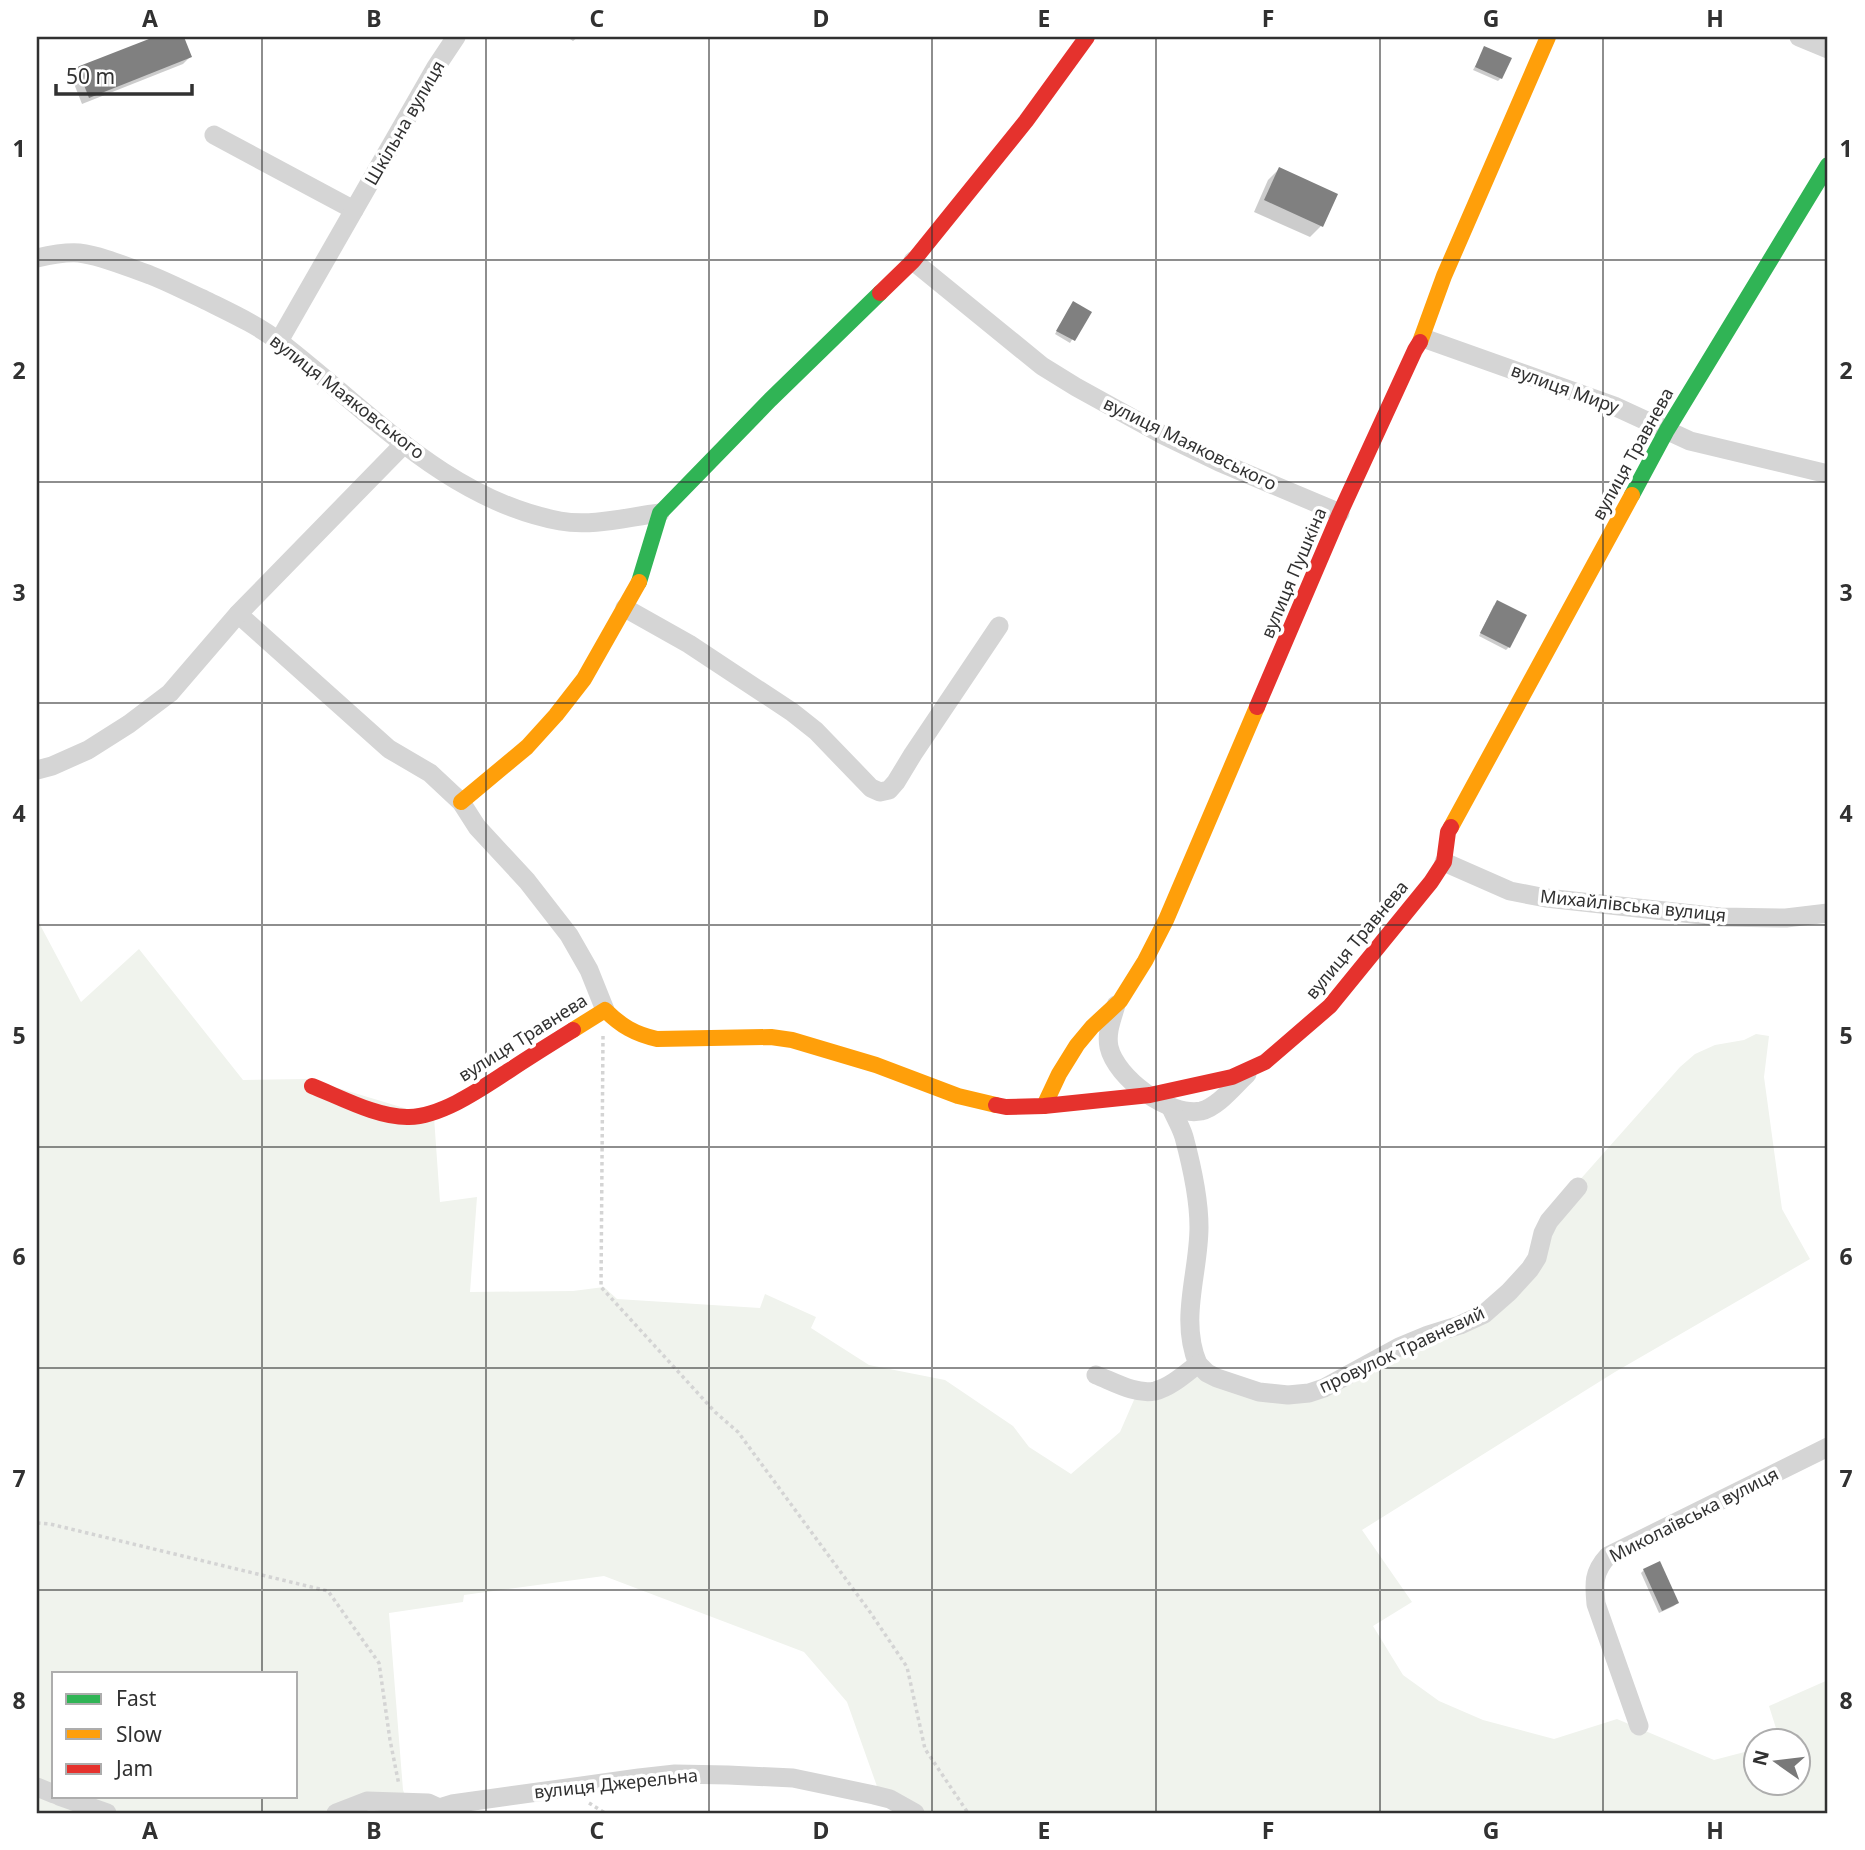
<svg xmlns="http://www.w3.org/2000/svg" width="1865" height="1850" font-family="'Noto Sans',sans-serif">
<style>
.green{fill:#f0f3ed;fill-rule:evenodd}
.shadow{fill:#0003}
.building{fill:#808080}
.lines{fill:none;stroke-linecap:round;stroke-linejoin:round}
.path{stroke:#d4d4d4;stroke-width:3.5;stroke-dasharray:3.5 3.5;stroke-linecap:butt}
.street{stroke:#d5d5d5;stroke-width:19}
.fast{stroke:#30b455;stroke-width:16}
.slow{stroke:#ff9f0a;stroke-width:16}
.jam{stroke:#e5322d;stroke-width:16}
.grid{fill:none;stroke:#313131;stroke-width:2;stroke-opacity:0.55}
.labels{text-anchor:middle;stroke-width:7;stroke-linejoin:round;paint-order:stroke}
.street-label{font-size:18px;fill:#313131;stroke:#fff}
.neatline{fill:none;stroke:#313131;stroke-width:2.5}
.grid-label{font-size:23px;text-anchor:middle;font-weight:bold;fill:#313131}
</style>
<rect width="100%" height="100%" fill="#fff"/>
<path class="green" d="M37 919 81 1002 139 949 243 1080 308 1079 434 1117 440 1202 477 1197 470 1292 573 1291 604 1287 617 1299 760 1308 765 1294 816 1317 811 1328 869 1365 945 1380 1013 1426 1029 1447 1071 1474 1120 1432 1137 1393 1210 1371 1260 1389H1307L1459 1323 1526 1268 1546 1218 1680 1067 1695 1054 1715 1045 1744 1040 1756 1034 1769 1036 1764 1077 1782 1209 1810 1259 1615 1372 1362 1530 1412 1602 1373 1626 1403 1675 1439 1701 1483 1720 1554 1739 1617 1719 1714 1760 1756 1749V1784H1798V1742L1780 1741 1769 1706 1828 1680V1813H922L879 1792 847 1702 804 1652 604 1576 464 1595 463 1602 389 1613 403 1790 405 1795 344 1813H37ZM54 1673H296V1796H54Z"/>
<g class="shadow">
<path d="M159 37H182L190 57 183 64 82 104 71 76 78 69Z"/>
<path d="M567 37H578L573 41Z"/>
<path d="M1485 48 1501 78 1498 81 1473 70Z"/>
<path d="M1279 169 1321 226 1310 237 1254 212 1268 180Z"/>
<path d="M1070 307 1089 313 1070 343 1055 334Z"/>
<path d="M1494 605 1509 647 1506 650 1479 636Z"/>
<path d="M1644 1570 1677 1603 1674 1606 1659 1613 1641 1573Z"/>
</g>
<g class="building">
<path d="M154 37H184L192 57 89 98 77 67Z"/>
<path d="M1484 46 1512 58 1502 79 1475 67Z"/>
<path d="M1279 167 1338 194 1323 227 1264 200Z"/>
<path d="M1073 301 1092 312 1075 341 1056 331Z"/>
<path d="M1497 600 1527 615 1510 648 1480 633Z"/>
<path d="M1660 1561 1679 1603 1662 1611 1643 1569Z"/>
</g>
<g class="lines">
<g class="path">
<path d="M603 1036 601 1287 715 1412 738 1432 870 1612 907 1667 925 1749 968 1813"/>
<path d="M37 1523 50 1524 328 1591 379 1663 390 1740 399 1785"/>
<path d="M589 1803 605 1813"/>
</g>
<g class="street">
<path d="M1799 37 1828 49"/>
<path d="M214 135 354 210"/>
<path d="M37 258C50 255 66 252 79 253 103 256 127 267 150 275 168 282 185 291 203 299 229 312 258 325 281 343 368 410 447 500 560 521 592 527 627 517 660 513"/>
<path d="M913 261 1042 366 1076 387 1163 435 1219 462 1340 513"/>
<path d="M1423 338 1614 406 1690 441 1828 474"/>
<path d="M279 341 436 67 456 37"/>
<path d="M625 608 689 644 792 712 816 731 871 788 880 792 889 790 896 782 913 754 999 626"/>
<path d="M238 614 389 749 430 773 461 802 477 827 527 881 569 935 589 970 605 1010"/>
<path d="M37 770 52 766 88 750 129 724 170 693 238 614 404 444"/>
<path d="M1444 862 1510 891 1546 898 1720 917 1786 918 1828 913"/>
<path d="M1116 1005C1112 1019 1106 1033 1109 1047 1116 1078 1169 1117 1201 1111 1218 1107 1234 1086 1247 1074"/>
<path d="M1171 1108C1175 1117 1181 1127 1184 1137 1191 1163 1199 1200 1199 1227 1199 1273 1179 1319 1198 1364"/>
<path d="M1096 1375C1114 1382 1136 1395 1155 1391 1171 1387 1186 1373 1198 1364L1207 1373 1217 1378 1259 1392 1288 1395 1309 1393 1324 1388 1399 1347 1428 1335 1460 1325 1484 1314 1509 1292 1530 1269 1537 1258 1543 1233 1549 1221 1578 1187"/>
<path d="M1639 1726 1596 1604C1594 1584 1593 1572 1608 1556L1828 1447"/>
<path d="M37 1787 54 1794"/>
<path d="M59 1796 107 1813"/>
<path d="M336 1813 367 1801 428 1803 439 1808 452 1804 639 1778 675 1774 728 1775 793 1778 874 1795 890 1799 915 1813"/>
</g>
<g class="fast">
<path d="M1632 495 1667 430 1828 165"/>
<path d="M639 582 660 513 770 400 880 293"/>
</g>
<g class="slow">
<path d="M1420 342 1444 276 1548 37"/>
<path d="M461 802 527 747 556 715 584 679 639 582"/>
<path d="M1451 827 1632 495"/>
<path d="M573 1030 605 1010C621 1026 635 1034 657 1039L771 1037 792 1040 876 1065 958 1096 996 1105"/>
<path d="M1044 1106 1059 1074 1077 1045 1092 1027 1120 1001 1145 961 1166 920 1257 707"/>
</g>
<g class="jam">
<path d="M880 293 913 261 1026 121 1087 37"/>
<path d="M1257 707 1340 513 1415 350 1420 342"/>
<path d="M312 1086C340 1097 378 1118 409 1117 443 1116 482 1088 510 1070 531 1056 552 1043 573 1030"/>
<path d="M996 1105 1006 1107 1044 1106 1150 1095 1232 1077 1265 1062 1330 1006 1431 882 1444 862 1448 832 1451 827"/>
</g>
</g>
<path class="grid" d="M262 37V1673M486 37V1813M709 37V1813M932 37V1813M1156 37V1813M1380 37V1813M1603 37V1813M37 260H1828M37 482H1828M37 703H1828M37 925H1828M37 1147H1828M37 1368H1828M37 1590H1828M262 1796V1813"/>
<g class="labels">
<g class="street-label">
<text transform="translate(405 123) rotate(-60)" y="6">Шкільна вулиця</text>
<text transform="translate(1565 389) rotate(20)" y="6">вулиця Миру</text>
<text transform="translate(347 397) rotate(38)" y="6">вулиця Маяковського</text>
<text transform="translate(1190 444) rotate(26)" y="6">вулиця Маяковського</text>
<text transform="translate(1633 454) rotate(-61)" y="6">вулиця Травнева</text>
<text transform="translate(1294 573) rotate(-67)" y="6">вулиця Пушкіна</text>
<text transform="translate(1633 906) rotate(6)" y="6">Михайлівська вулиця</text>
<text transform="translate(1357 940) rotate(-50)" y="6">вулиця Травнева</text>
<text transform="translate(523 1038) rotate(-32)" y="6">вулиця Травнева</text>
<text transform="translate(1402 1350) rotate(-25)" y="6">провулок Травневий</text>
<text transform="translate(1694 1515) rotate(-27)" y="6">Миколаївська вулиця</text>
<text transform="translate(616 1784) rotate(-6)" y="6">вулиця Джерельна</text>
</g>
</g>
<rect width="1865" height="1850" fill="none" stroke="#ffffff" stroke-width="77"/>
<rect x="52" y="1672" width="245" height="126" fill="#ffffff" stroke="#adadad" stroke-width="2"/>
<rect x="66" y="1694" width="35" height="10" fill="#30b455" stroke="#adadad" stroke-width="2"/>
<text x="116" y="1706" font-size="21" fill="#313131">Fast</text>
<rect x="66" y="1729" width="35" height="10" fill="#ff9f0a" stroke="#adadad" stroke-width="2"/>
<text x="116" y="1742" font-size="21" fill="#313131">Slow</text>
<rect x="66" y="1764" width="35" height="10" fill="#e5322d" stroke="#adadad" stroke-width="2"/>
<text x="116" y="1776" font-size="21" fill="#313131">Jam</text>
<g transform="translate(1777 1762) rotate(284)"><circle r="33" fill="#ffffff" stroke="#adadad" stroke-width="2"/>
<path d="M0-5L12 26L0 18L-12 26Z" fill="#797979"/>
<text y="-10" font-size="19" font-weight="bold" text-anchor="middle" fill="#313131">N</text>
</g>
<path d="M56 84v10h136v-10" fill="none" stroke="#313131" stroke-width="3.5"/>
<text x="66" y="84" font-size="21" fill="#313131" stroke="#ffffff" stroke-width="5" paint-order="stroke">50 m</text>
<rect x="38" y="38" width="1788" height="1774" class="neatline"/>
<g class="grid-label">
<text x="150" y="27">A</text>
<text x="374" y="27">B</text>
<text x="597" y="27">C</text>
<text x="821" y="27">D</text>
<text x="1044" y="27">E</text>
<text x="1268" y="27">F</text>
<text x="1491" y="27">G</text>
<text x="1715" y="27">H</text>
<text x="19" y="157">1</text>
<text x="1846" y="157">1</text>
<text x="19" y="379">2</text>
<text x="1846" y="379">2</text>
<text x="19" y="601">3</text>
<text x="1846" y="601">3</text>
<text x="19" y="822">4</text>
<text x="1846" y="822">4</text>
<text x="19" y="1044">5</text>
<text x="1846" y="1044">5</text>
<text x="19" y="1265">6</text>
<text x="1846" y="1265">6</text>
<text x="19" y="1487">7</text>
<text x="1846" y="1487">7</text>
<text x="19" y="1709">8</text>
<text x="1846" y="1709">8</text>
<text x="150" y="1839">A</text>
<text x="374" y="1839">B</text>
<text x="597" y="1839">C</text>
<text x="821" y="1839">D</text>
<text x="1044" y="1839">E</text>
<text x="1268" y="1839">F</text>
<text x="1491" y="1839">G</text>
<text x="1715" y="1839">H</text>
</g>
</svg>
